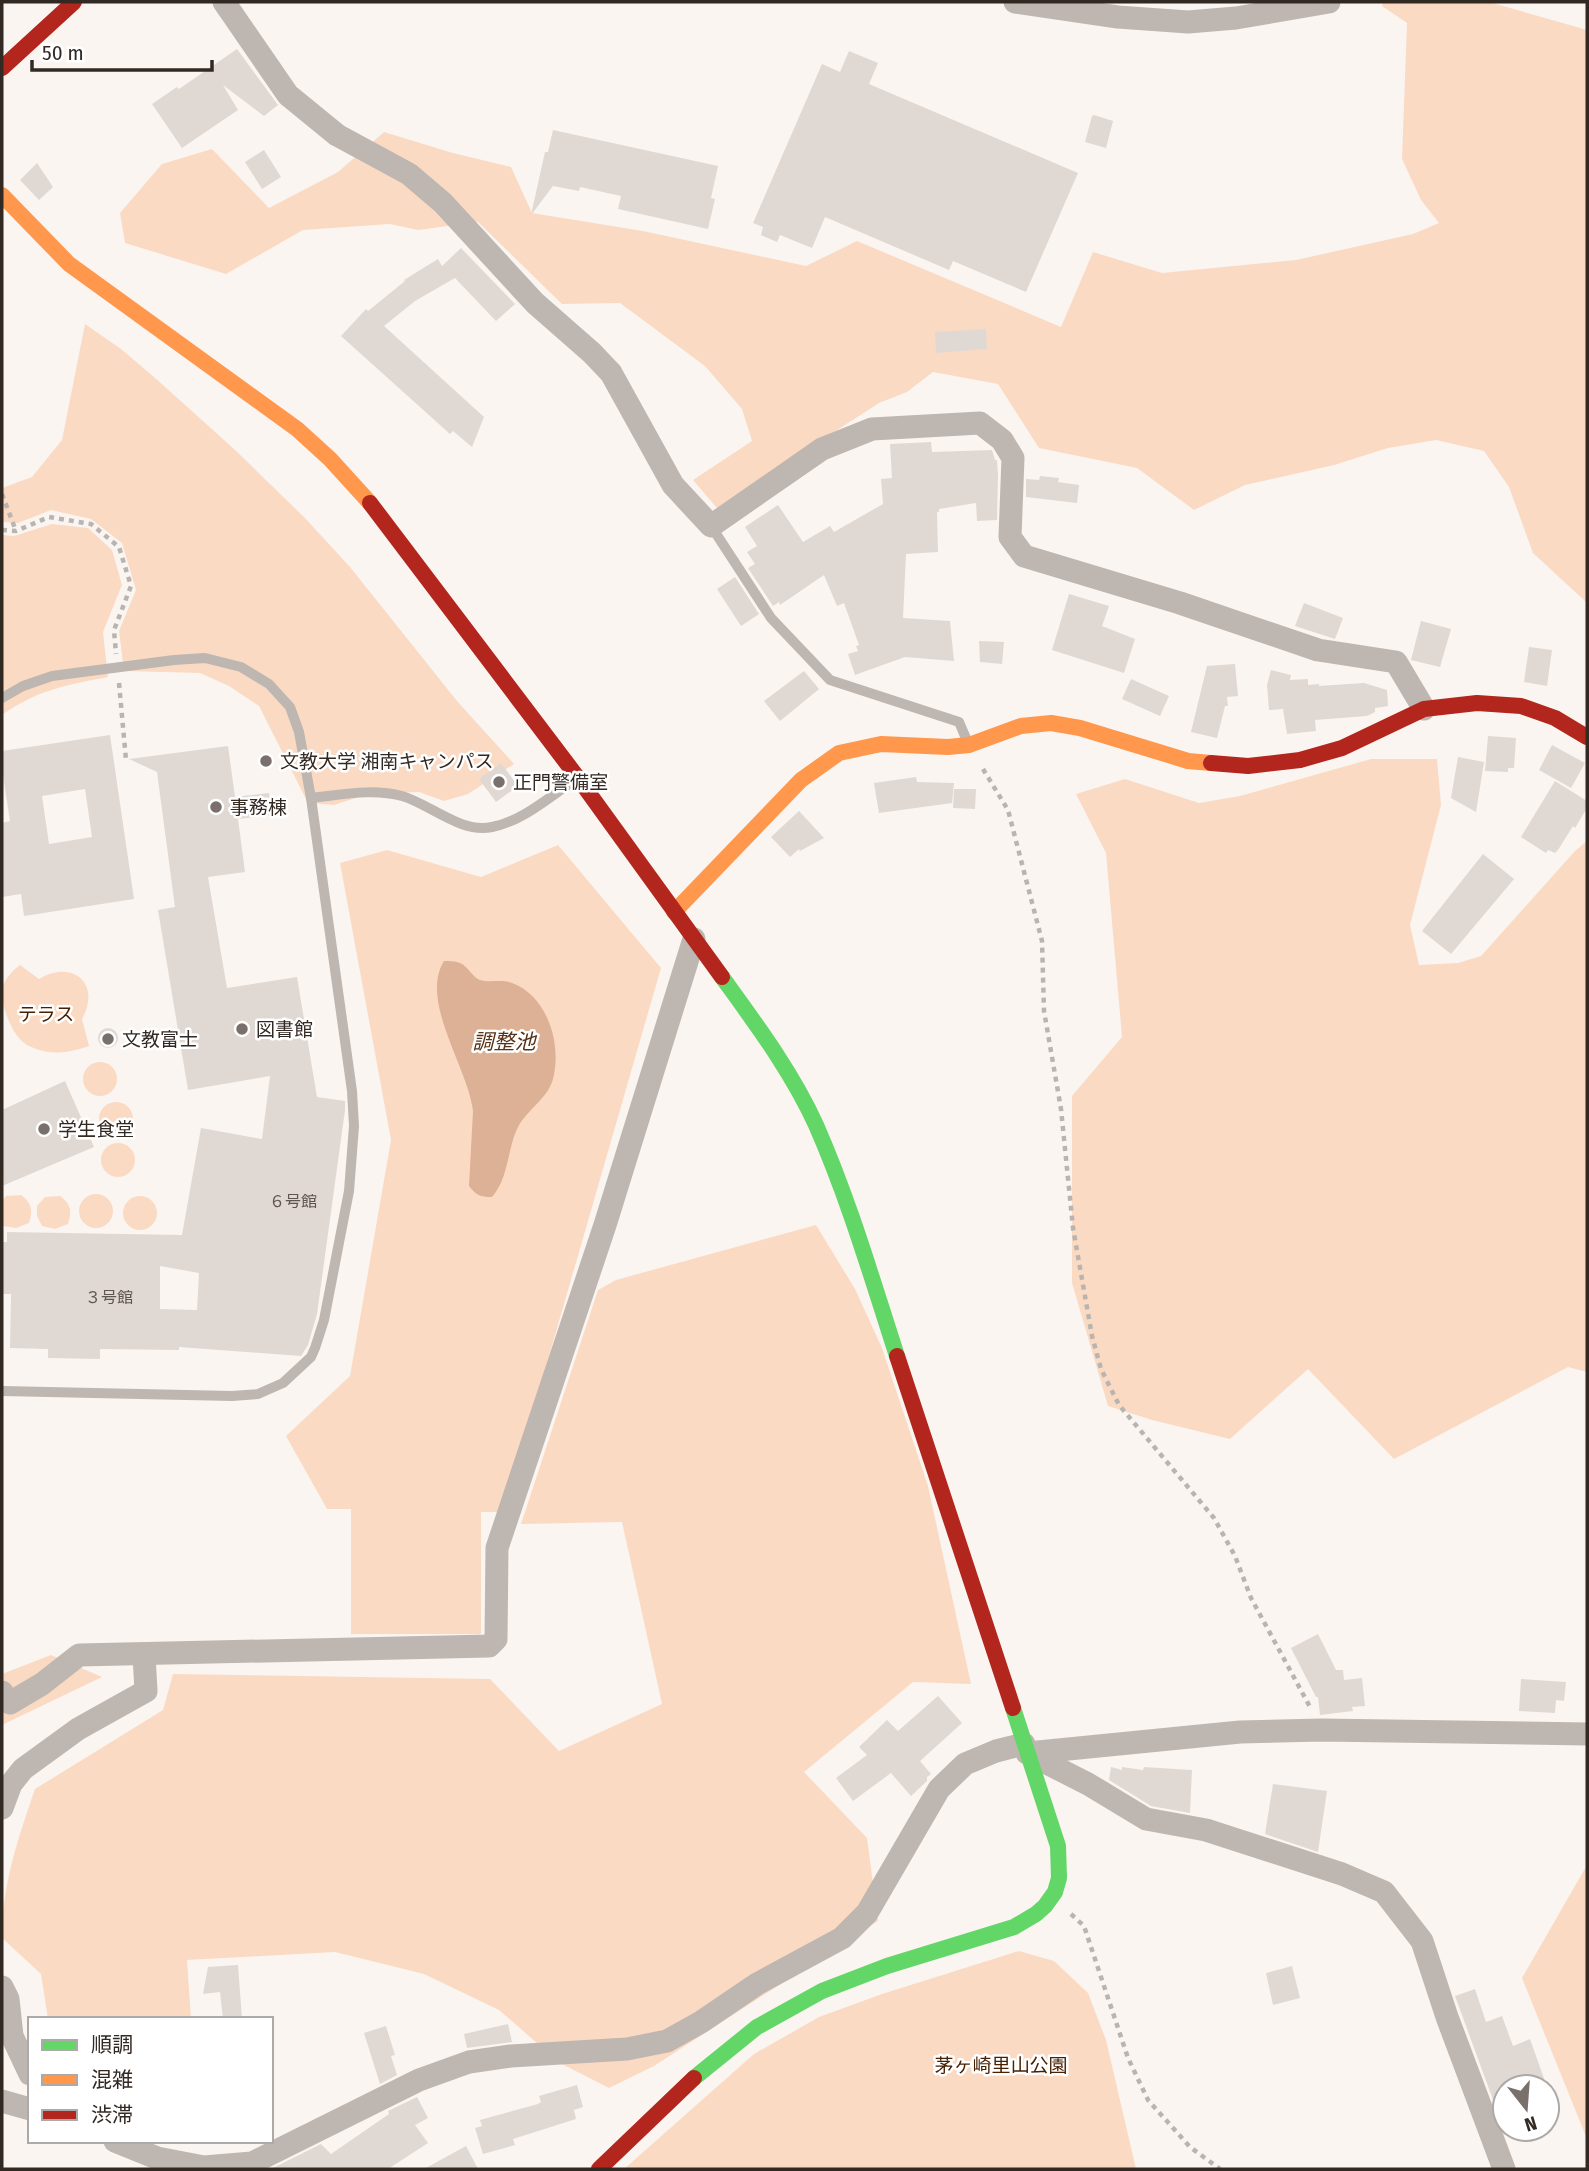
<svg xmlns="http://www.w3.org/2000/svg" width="1589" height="2171" font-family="'Fira Sans Condensed','Noto Sans JP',sans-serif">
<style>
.green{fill:#fbdac4}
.water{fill:#dcb195}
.building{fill:#e0d8d3;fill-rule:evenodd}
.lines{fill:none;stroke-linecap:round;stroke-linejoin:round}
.path{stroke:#b9b4af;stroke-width:4.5;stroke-dasharray:5 5;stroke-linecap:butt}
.lane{stroke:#beb6b0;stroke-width:10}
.street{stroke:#beb6b0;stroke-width:23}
.fast{stroke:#63d668;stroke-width:16}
.slow{stroke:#ff974d;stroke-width:16}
.jam{stroke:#b3261e;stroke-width:16}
.poi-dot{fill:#79706b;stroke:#fff;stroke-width:2.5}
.labels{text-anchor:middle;stroke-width:5;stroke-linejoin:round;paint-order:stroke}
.number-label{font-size:16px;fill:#5e554f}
.poi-label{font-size:19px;fill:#332923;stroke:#fff;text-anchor:start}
.park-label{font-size:19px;fill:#482103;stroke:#fff}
.water-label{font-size:21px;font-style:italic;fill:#593114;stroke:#fff}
</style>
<rect width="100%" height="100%" fill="#faf5f1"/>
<g class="green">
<path d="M1383 2H1489L1587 30V603L1533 553 1509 487 1484 451 1436 440 1388 448 1334 465 1245 485 1194 510 1137 468 1039 448 998 384 933 372 907 392 879 403 717 508 693 480 752 441 742 409 705 366 620 303 562 304 478 222 418 230 390 224 303 230 226 274 125 243 120 213 162 164 212 149 269 208 338 172 384 132 453 153 511 167 532 213 643 231 806 266 857 241 1061 327 1093 252 1162 273 1296 260 1413 234 1439 223 1421 200 1402 159 1407 23 1382 6Z"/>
<path d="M85 324 121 349 154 377 233 448 305 518 350 567 457 701 514 764 468 794 444 801 419 792 368 794 334 805 308 803 259 706 229 686 200 673 124 671 119 631 136 590 122 543 91 519 51 510 18 523 2 522V488L32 477 62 440Z"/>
<path d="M52 524 88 528 112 550 122 585 103 632 108 677C66 685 37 690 2 715V535L14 536Z"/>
<path d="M1371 759H1437L1441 805 1410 925 1419 965 1458 963 1481 956 1575 851 1587 841V1372L1568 1367 1394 1459 1308 1369 1230 1439 1152 1420 1108 1406 1072 1283V1096L1122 1037 1106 853 1076 794 1125 779 1199 803 1240 796Z"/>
<path d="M558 845 661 968 504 1512H481V1634H351V1509H327L286 1436 350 1376 391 1140 340 863 387 850 481 877Z"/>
<path d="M20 965 39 979C72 959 102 983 82 1019L89 1046C68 1053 52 1056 31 1047 13 1040 2 1009 2 991 3 980 12 971 20 965Z"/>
<circle cx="100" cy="1079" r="17"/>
<circle cx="116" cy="1119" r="17"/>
<circle cx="118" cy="1160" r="17"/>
<circle cx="96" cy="1211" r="17"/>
<path d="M21 1195C32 1203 33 1211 29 1223L16 1228 3 1226 2 1201 6 1196Z"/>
<path d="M60 1196C71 1204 72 1211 68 1224L55 1229 42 1226 37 1216V1206L45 1197Z"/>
<circle cx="140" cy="1213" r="17"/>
<path d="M816 1225 855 1289 882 1348 928 1486 971 1684 913 1682 804 1772 867 1838 878 1921 654 2066 609 2088 560 2063 499 2010 424 1974 335 1952 187 1960 191 2019H48L41 1974 2 1938C2 1884 18 1839 35 1789L163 1710 173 1674 490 1679 559 1751 662 1704 622 1522 521 1524 598 1290 616 1280Z"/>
<path d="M51 1655 102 1677 2 1725V1674Z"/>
<path d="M1587 1865V2139L1522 1978Z"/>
<path d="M1019 1951 1054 1961 1088 1993 1106 2040 1136 2169H624L754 2054 819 2017 882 1994Z"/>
</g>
<path class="water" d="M444 961C449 961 455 961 460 963 468 966 473 978 480 980 490 983 502 979 512 983 548 996 562 1045 553 1079 548 1098 527 1110 518 1127 507 1149 509 1178 492 1197 480 1197 476 1195 469 1186L473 1111C468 1067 419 1001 444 961Z"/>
<g class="building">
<path d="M237 49 278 105 264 116 223 85 238 110 182 148 152 104 177 87 179 89Z"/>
<path d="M849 51 878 63 869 84 1078 173 1026 292 953 261 949 270 825 217 812 248 780 235 777 242 761 235 763 227 753 223 822 64 840 72Z"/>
<path d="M1094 115 1113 121 1106 148 1085 142 1092 116Z"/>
<path d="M553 130 718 166 711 198 715 199 708 229 618 209 621 196 580 187 579 191 553 186 531 215 545 152H548Z"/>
<path d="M264 150 281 177 262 189 245 162Z"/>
<path d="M37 163 53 187 39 200 20 180Z"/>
<path d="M461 248 515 304 496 321 455 278 415 301 384 326 484 417 472 447 453 431 450 434 341 336 366 309 368 311 405 281 404 280 438 259 442 266Z"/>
<path d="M986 329 987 349 936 353 935 332Z"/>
<path d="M931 442 932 452 992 450 995 460H997L998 475 997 520 977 521 976 503 939 509V512H937L938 552 906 554 903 618 950 621 954 661 905 657 855 675 848 654 858 651 856 646 859 645 844 603 837 606 824 575 780 605 779 602 773 606 748 568 755 564 747 552 757 546 745 527 778 505 803 542 830 526 834 532 883 504 881 479 892 478 890 444Z"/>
<path d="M1040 476 1059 478 1058 482 1079 485 1077 503 1026 497V479L1039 480Z"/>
<path d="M735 577 759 614 741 626 717 589Z"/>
<path d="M1069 594 1109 606 1102 626 1135 639 1124 673 1052 650Z"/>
<path d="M1304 603 1343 618 1335 639 1295 626Z"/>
<path d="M1421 621 1451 629 1440 667 1411 660Z"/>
<path d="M979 641 1004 642 1002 664 980 662Z"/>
<path d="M1529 647 1552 650 1547 686 1524 682Z"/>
<path d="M1235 664 1238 696 1227 697 1228 706H1225L1217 738 1191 732 1207 666Z"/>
<path d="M1271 670 1291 675 1290 680 1308 679V685L1319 684V686L1364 683 1387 690 1388 706 1375 708V712L1367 716 1315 720 1316 731 1287 734 1283 709 1269 710 1267 685Z"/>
<path d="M804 671 819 689 780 721 764 701Z"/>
<path d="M1131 679 1169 696 1160 716 1122 699Z"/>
<path d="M110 735 134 899 24 916 21 894 2 897V823L10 821 2 769V751ZM85 789 92 837 49 844 42 796Z"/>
<path d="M1488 736 1516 738 1514 768H1508V772L1485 771Z"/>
<path d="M1552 745 1585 763 1571 788 1539 770Z"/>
<path d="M228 746 235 797 269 793 272 815 238 819 245 872 208 877 227 988 297 977 317 1097 345 1101V1110L317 1314 308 1345 301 1356 179 1347V1350L100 1349V1359L48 1358V1349L10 1348 11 1294H2V1242H7V1232L182 1235 201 1128 262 1139 270 1076 188 1090 158 910 175 907 157 772 129 759ZM160 1266 199 1273 197 1310 160 1309Z"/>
<path d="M1458 757 1484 762 1476 812 1451 798Z"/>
<path d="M501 763 518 786 496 802 479 779Z"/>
<path d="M916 777 917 782 954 783 952 803 879 813 874 783Z"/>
<path d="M1555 781 1587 801V808L1575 828 1573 826 1558 850 1555 853 1548 850 1546 853 1521 837Z"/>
<path d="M954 789H976L975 809 953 808Z"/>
<path d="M799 811 824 838 800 851 799 849 790 857 771 837Z"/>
<path d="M1483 854 1514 879 1451 954 1422 931Z"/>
<circle cx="108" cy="1038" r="10"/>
<path d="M65 1081 94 1147 2 1186V1110Z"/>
<path d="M1318 1634 1336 1670H1343L1344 1680 1362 1678 1365 1706 1352 1707 1353 1711 1320 1715 1318 1697H1316L1291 1648Z"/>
<path d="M1521 1679 1566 1682 1564 1701 1556 1700 1555 1713 1519 1711Z"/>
<path d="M938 1696 962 1723 920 1761 931 1774 927 1777V1781L911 1796 891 1773 853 1801 836 1778 867 1755 859 1747 887 1720 898 1731Z"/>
<path d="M1111 1767 1122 1770V1767L1143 1770 1144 1767 1192 1770 1190 1813 1151 1806 1109 1780Z"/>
<path d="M1273 1784 1327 1791 1318 1852 1265 1834Z"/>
<path d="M238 1965 242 2019H223L220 1992 203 1994 208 1967Z"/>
<path d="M1292 1966 1300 1998 1273 2005 1266 1973Z"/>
<path d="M1475 1989 1486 2022 1502 2016 1513 2046 1530 2039 1547 2087H1505V2104L1496 2108 1455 1996Z"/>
<path d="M508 2024 512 2042 467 2048 464 2034Z"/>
<path d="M386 2026 395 2055 391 2056 397 2075 380 2084 364 2033Z"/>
<path d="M577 2085 583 2107 574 2110 576 2119 513 2139 515 2145 483 2154 475 2128 482 2126 480 2120 538 2104 541 2102 539 2096Z"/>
<path d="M417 2097 428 2118 415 2125 428 2143 388 2169H271L321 2144 331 2154 389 2114 388 2111Z"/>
<path d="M466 2146 478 2169H424Z"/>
</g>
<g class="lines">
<g class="path">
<path d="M2 494 16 531"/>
<path d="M2 530 16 531 49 517 91 524 119 547 131 586 114 630 116 654"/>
<path d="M119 683 126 760"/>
<path d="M983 769 1008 810 1042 941 1044 1011 1061 1109 1073 1228 1092 1336 1101 1369 1119 1405 1214 1518 1235 1556 1251 1598 1310 1707"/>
<path d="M1071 1914 1084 1926 1128 2058 1148 2100 1190 2147 1220 2169"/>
</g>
<g class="lane">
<path d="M711 526 771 618 830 680 959 722 968 743"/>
<path d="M2 698 23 686 52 676 174 660 205 658 241 667 269 684 290 707 299 732 311 798 352 1091 354 1126 349 1191 324 1320 315 1348 311 1357 283 1383 258 1394 232 1396 2 1391"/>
<path d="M311 798C341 795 372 788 402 796 430 804 461 834 492 827 523 821 549 797 575 780"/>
</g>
<g class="street">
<path d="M224 2 288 95 337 135 409 174 443 203 535 303 592 353 611 373 673 485 711 526 822 449 872 429 980 423 1002 440 1013 458 1010 537 1024 556 1180 603 1318 650 1396 662 1424 709"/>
<path d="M1015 2 1118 17 1188 22 1236 18 1329 2"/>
<path d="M2 1692 10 1703 42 1684 79 1655 489 1646 496 1639 497 1548 605 1225 694 939"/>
<path d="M1027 1753 1088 1784 1146 1819 1206 1830 1342 1874 1384 1892 1422 1941 1447 2017 1504 2169"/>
<path d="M1028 1753 1240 1732 1322 1730 1587 1734"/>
<path d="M2 1808 11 1784 23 1769 78 1729 146 1691 144 1655"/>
<path d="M2 1987 8 1999 12 2036 30 2074"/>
<path d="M2 2101 30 2109"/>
<path d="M115 2141 157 2158 204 2167 252 2163 419 2080 469 2062 511 2056 627 2049 667 2041 701 2022 757 1984 842 1938 867 1913 939 1789 965 1764 996 1751 1024 1744"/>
</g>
<g class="fast">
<path d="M722 977C756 1024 792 1072 816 1125 849 1200 872 1279 897 1356"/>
<path d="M694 2078 757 2027 822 1991 887 1966 1014 1927 1036 1914 1045 1906 1055 1892 1059 1878 1058 1846 1013 1708"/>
</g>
<g class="slow">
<path d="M2 195 69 264 297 429 330 459 370 503"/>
<path d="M674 912 801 780 839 753 881 744 948 747 969 745 1021 726 1051 723 1080 728 1188 761 1211 763"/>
</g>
<g class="jam">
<path d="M2 68 74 2"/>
<path d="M370 503 578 778 722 977"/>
<path d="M1211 763 1248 766 1300 760 1342 748 1424 709 1477 703 1521 706 1555 718 1587 737"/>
<path d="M897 1356 1013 1708"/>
<path d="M599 2169 694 2078"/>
</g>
</g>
<g class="poi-dot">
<circle cx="266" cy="761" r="7"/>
<circle cx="499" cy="782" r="7"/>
<circle cx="216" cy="807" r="7"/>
<circle cx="242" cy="1029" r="7"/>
<circle cx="108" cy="1039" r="7"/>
<circle cx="44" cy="1129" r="7"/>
</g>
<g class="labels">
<g class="number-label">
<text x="293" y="1207">６号館</text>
<text x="109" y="1303">３号館</text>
</g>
<g class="poi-label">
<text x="280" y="768">文教大学 湘南キャンパス</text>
<text x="513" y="789">正門警備室</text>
<text x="230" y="814">事務棟</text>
<text x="256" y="1036">図書館</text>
<text x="122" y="1046">文教富士</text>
<text x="58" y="1136">学生食堂</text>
</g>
<g class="park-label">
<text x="46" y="1021">テラス</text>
<text x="1001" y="2072">茅ヶ崎里山公園</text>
</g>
<g class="water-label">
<text x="504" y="1049">調整池</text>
</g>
</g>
<rect width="1589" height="2171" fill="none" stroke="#332923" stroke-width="7"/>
<rect x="28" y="2017" width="245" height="126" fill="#ffffff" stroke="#ada9a7" stroke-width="2"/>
<rect x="42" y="2040" width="35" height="10" fill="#63d668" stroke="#ada9a7" stroke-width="2"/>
<text x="91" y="2052" font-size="21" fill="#332923">順調</text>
<rect x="42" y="2075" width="35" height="10" fill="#ff974d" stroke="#ada9a7" stroke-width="2"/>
<text x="91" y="2087" font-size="21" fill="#332923">混雑</text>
<rect x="42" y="2110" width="35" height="10" fill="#b3261e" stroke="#ada9a7" stroke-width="2"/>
<text x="91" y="2122" font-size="21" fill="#332923">渋滞</text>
<g transform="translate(1526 2108) rotate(163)"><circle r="33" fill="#ffffff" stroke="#ada9a7" stroke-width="2"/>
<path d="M0-5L12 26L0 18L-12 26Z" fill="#79706b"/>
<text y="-10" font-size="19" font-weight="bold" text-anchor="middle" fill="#332923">N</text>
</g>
<path d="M32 60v10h180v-10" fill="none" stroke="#332923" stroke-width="3.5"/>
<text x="42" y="60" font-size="21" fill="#332923" stroke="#ffffff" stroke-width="5" paint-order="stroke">50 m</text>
</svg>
